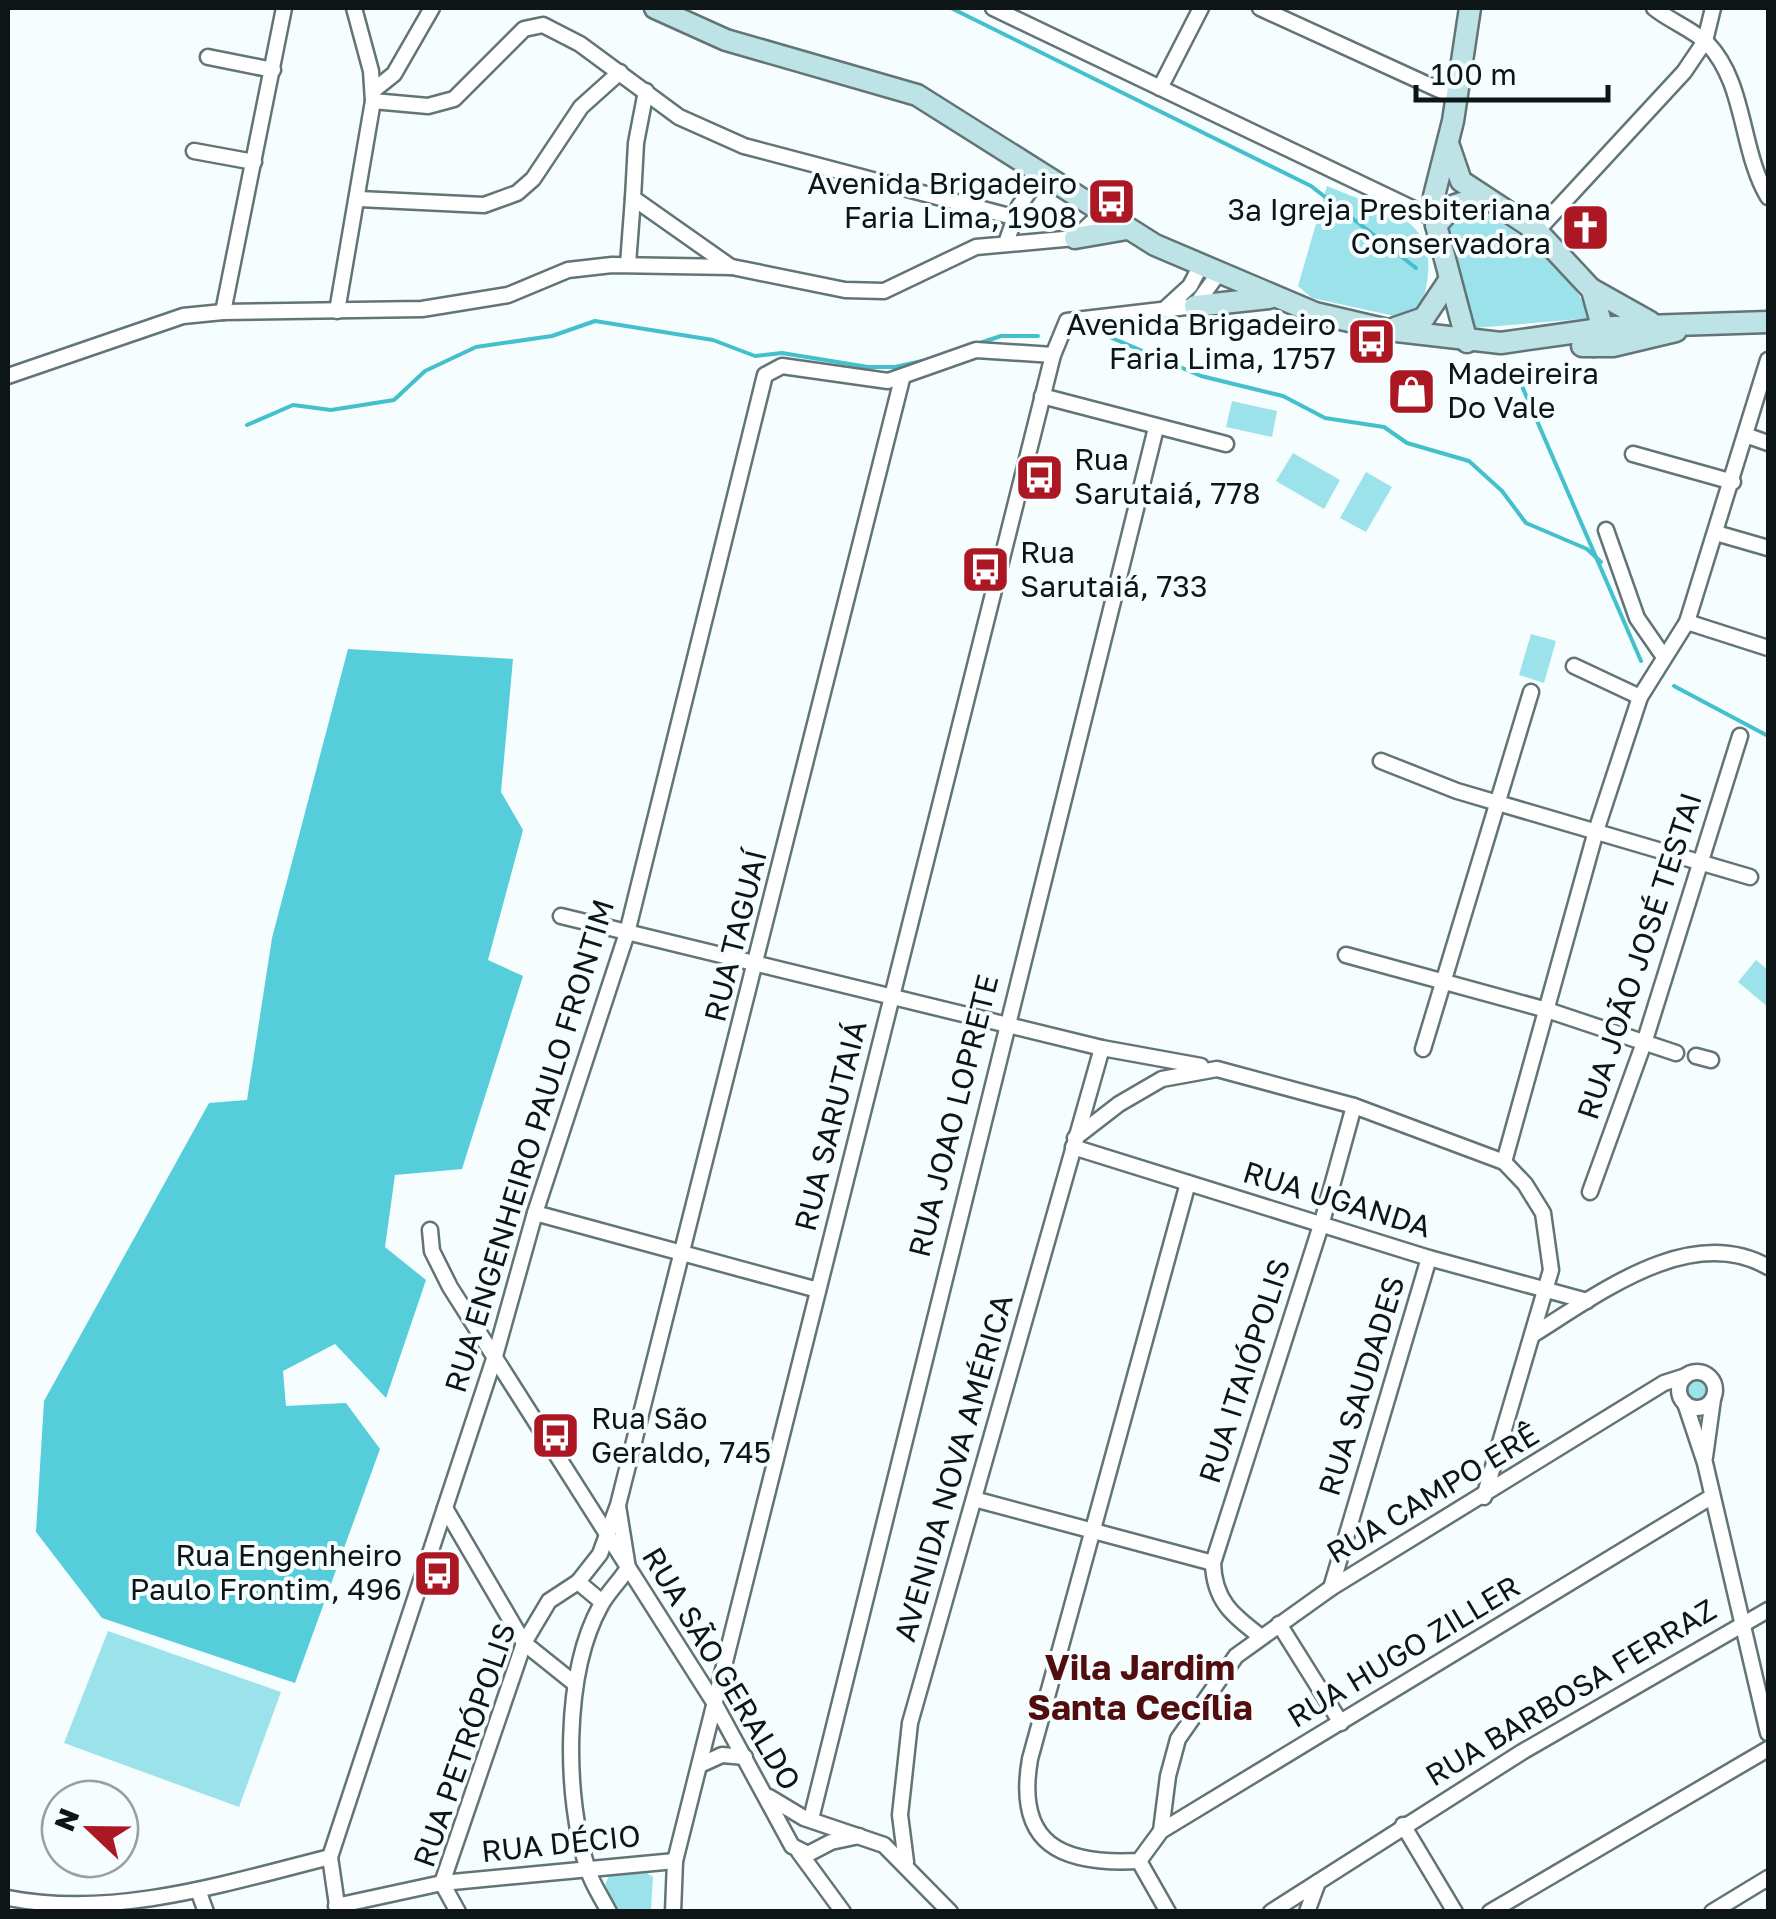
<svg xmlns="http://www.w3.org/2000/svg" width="1776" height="1919" font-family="'Golos Text',sans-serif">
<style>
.green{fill:#9ce2ea}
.forest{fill:#55cdda}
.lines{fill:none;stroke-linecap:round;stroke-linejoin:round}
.stream{stroke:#44bfcc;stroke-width:4}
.street-casing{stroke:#627476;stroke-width:19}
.secondary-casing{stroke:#627476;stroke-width:25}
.street{stroke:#fff;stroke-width:14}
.secondary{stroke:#bee3e7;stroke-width:20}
.labels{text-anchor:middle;stroke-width:8;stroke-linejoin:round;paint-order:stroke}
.poi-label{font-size:30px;fill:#0e1516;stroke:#f5fdfe;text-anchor:end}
.street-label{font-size:30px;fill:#0e1516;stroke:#f5fdfe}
.quarter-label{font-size:35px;font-weight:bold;fill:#520d0f;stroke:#f5fdfe}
</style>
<rect width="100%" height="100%" fill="#f5fdfe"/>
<g class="green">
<path d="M1327 186C1397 216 1448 217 1421 308L1399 317 1312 298 1298 286Z"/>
<path d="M1479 210C1527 236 1567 270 1593 318L1474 328 1448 228 1457 218Z"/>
<path d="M1232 401 1277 411 1272 437 1226 427Z"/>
<path d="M1293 453 1340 480 1324 509 1276 481Z"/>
<path d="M1366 472 1392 487 1366 532 1340 518Z"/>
<path d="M1531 634 1556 641 1544 683 1519 675Z"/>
<path d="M1756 960 1768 970V1007L1738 982Z"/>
<circle cx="1698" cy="1390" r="17"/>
<path d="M108 1631 281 1692 239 1807 64 1743Z"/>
<path d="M641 1869 653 1877 651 1909 615 1911 603 1890 610 1873Z"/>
</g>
<path class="forest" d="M348 649 513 659 501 792 523 830 488 960 523 976 462 1169 395 1175 385 1247 426 1280 386 1398 335 1344 283 1371 286 1406 346 1403 380 1449 295 1683 102 1618 36 1532 44 1401 209 1103 247 1100 272 938Z"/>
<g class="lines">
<g class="stream">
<path d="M951 8 1311 186 1416 268"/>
<path d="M1105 335 1201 376 1283 396 1325 418 1384 427 1407 443 1469 461 1502 491 1526 523 1587 549 1601 562"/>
<path d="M1515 370 1641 661"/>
<path d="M247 425 293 405 331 410 394 400 425 371 476 347 552 336 595 321 713 340 755 356 782 353 868 367H895L931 359 1001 336H1038"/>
<path d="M1674 686 1768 736"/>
</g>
<defs>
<g id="street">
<path d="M993 8 1435 219"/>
<path d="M1260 8 1457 98"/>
<path d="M1654 8C1670 21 1692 29 1707 43 1746 83 1740 150 1768 197"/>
<path d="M208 57 273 70"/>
<path d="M1160 88 1201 8"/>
<path d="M374 90 394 74 432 8"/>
<path d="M646 91 636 143 633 198 731 267"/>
<path d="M373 101 428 106 454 99 524 29 543 25 580 44 679 117 744 146 1013 217"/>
<path d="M194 151 254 162"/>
<path d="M359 199 484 205 517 193 533 179 581 107 620 72"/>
<path d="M1537 231 1684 72 1705 41 1713 8"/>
<path d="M1006 243 1019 206 1042 174"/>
<path d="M628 264 633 198"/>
<path d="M1167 307 1190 286 1200 267"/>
<path d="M337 311 373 101 371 71 354 8"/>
<path d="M223 312 284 8"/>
<path d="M8 376 183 316 223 312 422 309 508 295 568 270 612 265 732 267 845 290 884 291 976 247 1075 238 1102 213"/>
<path d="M1042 396 1226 444"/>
<path d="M1748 436 1768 443"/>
<path d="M1633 454 1733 482"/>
<path d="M1606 530 1637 618 1664 657"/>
<path d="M1716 533 1768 548"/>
<path d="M1687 622 1768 648"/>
<path d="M1574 666 1640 697"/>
<path d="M1381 761 1457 791 1750 877"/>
<path d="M561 916 1102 1048 1201 1066"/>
<path d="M1346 955 1547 1010 1676 1053"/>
<path d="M1423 1049 1531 692"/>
<path d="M1696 1056 1711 1060"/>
<path d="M1075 1138 1119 1104 1162 1079 1217 1069 1354 1106 1504 1162 1525 1184 1543 1213 1551 1270 1484 1497"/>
<path d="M1073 1147 1429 1258 1587 1301"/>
<path d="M1504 1162 1596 831 1640 697 1687 622 1768 360"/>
<path d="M1188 1183 1030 1759C1015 1845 1062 1865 1139 1861L1161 1831 1711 1497"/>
<path d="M1590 1192 1645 1040 1740 736"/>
<path d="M535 1213 818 1290"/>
<path d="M430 1230 432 1251 450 1287 715 1704 792 1846 808 1854 831 1842 859 1836"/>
<path d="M1534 1334C1600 1293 1691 1223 1768 1267"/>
<circle cx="1697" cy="1390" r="18"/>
<path d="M1685 1403 1705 1463 1768 1733"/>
<path d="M1705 1457 1713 1399"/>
<path d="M974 1499 1213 1563"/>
<path d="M445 1508 524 1643 574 1683"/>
<path d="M578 1582 600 1554 618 1505 902 379"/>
<path d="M1331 1588 1429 1258"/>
<path d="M1279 1624 1341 1723"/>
<path d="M1260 1636C1232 1615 1214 1600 1213 1563L1322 1222 1354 1106"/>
<path d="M700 1765 722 1755 745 1757"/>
<path d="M769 1797 804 1818 884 1845 950 1912"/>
<path d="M811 1819 1156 428"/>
<path d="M1403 1825 1455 1912"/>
<path d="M1161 1831 1168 1776 1178 1739 1236 1656 1331 1588 1664 1383 1686 1376"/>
<path d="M799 1852 843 1912"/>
<path d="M1139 1861 1168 1912"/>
<path d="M906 1862 900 1815 910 1723 1102 1048"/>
<path d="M198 1890 206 1912"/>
<path d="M8 1898C114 1919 227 1883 330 1857"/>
<path d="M336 1906 442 1883 675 1861"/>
<path d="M338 1912 330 1857 495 1356 535 1213 627 933 765 375 782 366 888 381 976 350 1053 355"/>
<path d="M458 1912 442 1883 524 1643 549 1601 578 1582 602 1602"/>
<path d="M609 1912C602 1898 592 1884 588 1870 564 1797 563 1673 601 1605 608 1592 620 1581 628 1568L618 1506"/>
<path d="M673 1912 675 1861 1053 355 1067 321 1195 306 1218 274"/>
<path d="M1271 1912 1522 1752 1768 1610"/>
<path d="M1307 1912 1318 1882"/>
<path d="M1490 1912 1768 1749"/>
<path d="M1712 1912 1768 1878"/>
</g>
<g id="secondary">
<path d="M655 8 726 40 917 95 1155 245 1315 313 1388 330 1501 343 1614 327 1768 322"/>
<path d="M1449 146 1461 181 1537 231 1592 290 1600 319 1594 346"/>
<path d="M1436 225 1455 205 1482 197"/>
<path d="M1075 238 1127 229"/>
<path d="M1593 290 1650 322"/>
<path d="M1195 306 1269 298"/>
<path d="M1395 328 1424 318 1450 279"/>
<path d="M1467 342 1436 225 1434 196 1453 121 1470 8"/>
<path d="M1582 346H1613L1676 331"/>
</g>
</defs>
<use href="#street" class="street-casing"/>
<use href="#secondary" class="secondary-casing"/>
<use href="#street" class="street"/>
<use href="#secondary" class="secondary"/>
</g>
<defs>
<symbol id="bus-square" viewBox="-11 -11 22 22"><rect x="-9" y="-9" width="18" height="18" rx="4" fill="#ab1722" stroke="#f5fdfe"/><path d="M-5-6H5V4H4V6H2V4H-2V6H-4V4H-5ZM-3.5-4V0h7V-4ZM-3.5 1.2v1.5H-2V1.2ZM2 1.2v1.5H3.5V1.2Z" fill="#fff"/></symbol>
<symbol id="church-square" viewBox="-11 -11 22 22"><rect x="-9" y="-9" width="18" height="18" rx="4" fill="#ab1722" stroke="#f5fdfe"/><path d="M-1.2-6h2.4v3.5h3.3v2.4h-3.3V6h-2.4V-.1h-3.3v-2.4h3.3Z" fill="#fff"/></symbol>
<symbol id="shop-square" viewBox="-11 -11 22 22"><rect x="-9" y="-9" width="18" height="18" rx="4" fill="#ab1722" stroke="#f5fdfe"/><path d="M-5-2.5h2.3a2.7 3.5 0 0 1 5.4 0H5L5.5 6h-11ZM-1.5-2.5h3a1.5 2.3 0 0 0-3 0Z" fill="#fff"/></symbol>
</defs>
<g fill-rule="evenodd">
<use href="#bus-square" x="1084" y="174" width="55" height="55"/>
<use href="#church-square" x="1558" y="200" width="55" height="55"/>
<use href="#bus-square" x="1344" y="314" width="55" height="55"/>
<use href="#shop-square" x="1384" y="364" width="55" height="55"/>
<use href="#bus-square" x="1012" y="450" width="55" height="55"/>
<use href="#bus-square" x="958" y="542" width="55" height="55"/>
<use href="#bus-square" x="528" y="1408" width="55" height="55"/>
<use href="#bus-square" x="410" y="1546" width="55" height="55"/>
</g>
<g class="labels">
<g class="poi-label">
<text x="1077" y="194">Avenida Brigadeiro<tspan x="1077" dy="34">Faria Lima, 1908</tspan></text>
<text x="1551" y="220">3ª Igreja Presbiteriana<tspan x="1551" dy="34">Conservadora</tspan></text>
<text x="1336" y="335">Avenida Brigadeiro<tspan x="1336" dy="34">Faria Lima, 1757</tspan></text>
<text x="1447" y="384" text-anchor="start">Madeireira<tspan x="1447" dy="34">Do Vale</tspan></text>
<text x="1074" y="470" text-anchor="start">Rua<tspan x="1074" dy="34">Sarutaiá, 778</tspan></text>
<text x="1020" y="563" text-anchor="start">Rua<tspan x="1020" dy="34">Sarutaiá, 733</tspan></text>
<text x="591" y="1429" text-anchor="start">Rua São<tspan x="591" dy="34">Geraldo, 745</tspan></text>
<text x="402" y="1566">Rua Engenheiro<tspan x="402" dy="34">Paulo Frontim, 496</tspan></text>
</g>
<g class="street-label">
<text transform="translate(736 936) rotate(-76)" y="10">RUA TAGUAÍ</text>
<text transform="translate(1640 956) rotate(-72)" y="10">RUA JOÃO JOSÉ TESTAI</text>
<text transform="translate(954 1116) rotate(-76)" y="10">RUA JOAO LOPRETE</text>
<text transform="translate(831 1126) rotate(-76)" y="10">RUA SARUTAIÁ</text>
<text transform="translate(530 1146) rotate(-73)" y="10">RUA ENGENHEIRO PAULO FRONTIM</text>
<text transform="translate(1337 1200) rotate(17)" y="10">RUA UGANDA</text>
<text transform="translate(1245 1371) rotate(-72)" y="10">RUA ITAIÓPOLIS</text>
<text transform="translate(1362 1386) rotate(-73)" y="10">RUA SAUDADES</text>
<text transform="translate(954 1468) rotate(-74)" y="10">AVENIDA NOVA AMÉRICA</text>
<text transform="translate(1433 1494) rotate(-31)" y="10">RUA CAMPO ERÊ</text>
<text transform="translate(1404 1652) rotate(-31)" y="10">RUA HUGO ZILLER</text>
<text transform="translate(721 1669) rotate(59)" y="10">RUA SÃO GERALDO</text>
<text transform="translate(1571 1693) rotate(-31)" y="10">RUA BARBOSA FERRAZ</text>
<text transform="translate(465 1745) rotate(-71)" y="10">RUA PETRÓPOLIS</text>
<text transform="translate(561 1844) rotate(-6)" y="10">RUA DÉCIO</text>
</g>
<g class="quarter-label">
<text x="1140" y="1680">Vila Jardim<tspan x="1140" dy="40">Santa Cecília</tspan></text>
</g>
</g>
<rect width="1776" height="1919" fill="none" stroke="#0e1516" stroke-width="20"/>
<g transform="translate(90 1829) rotate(292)"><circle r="48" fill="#f5fdfe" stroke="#99a0a1" stroke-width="2.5"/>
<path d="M0-8L18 38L0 25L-18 38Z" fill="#ab1722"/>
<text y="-15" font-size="28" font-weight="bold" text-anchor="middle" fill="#0e1516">N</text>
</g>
<path d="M1416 85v15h192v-15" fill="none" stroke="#0e1516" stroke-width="5"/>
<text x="1431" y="85" font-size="30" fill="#0e1516" stroke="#f5fdfe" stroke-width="8" paint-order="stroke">100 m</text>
</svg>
